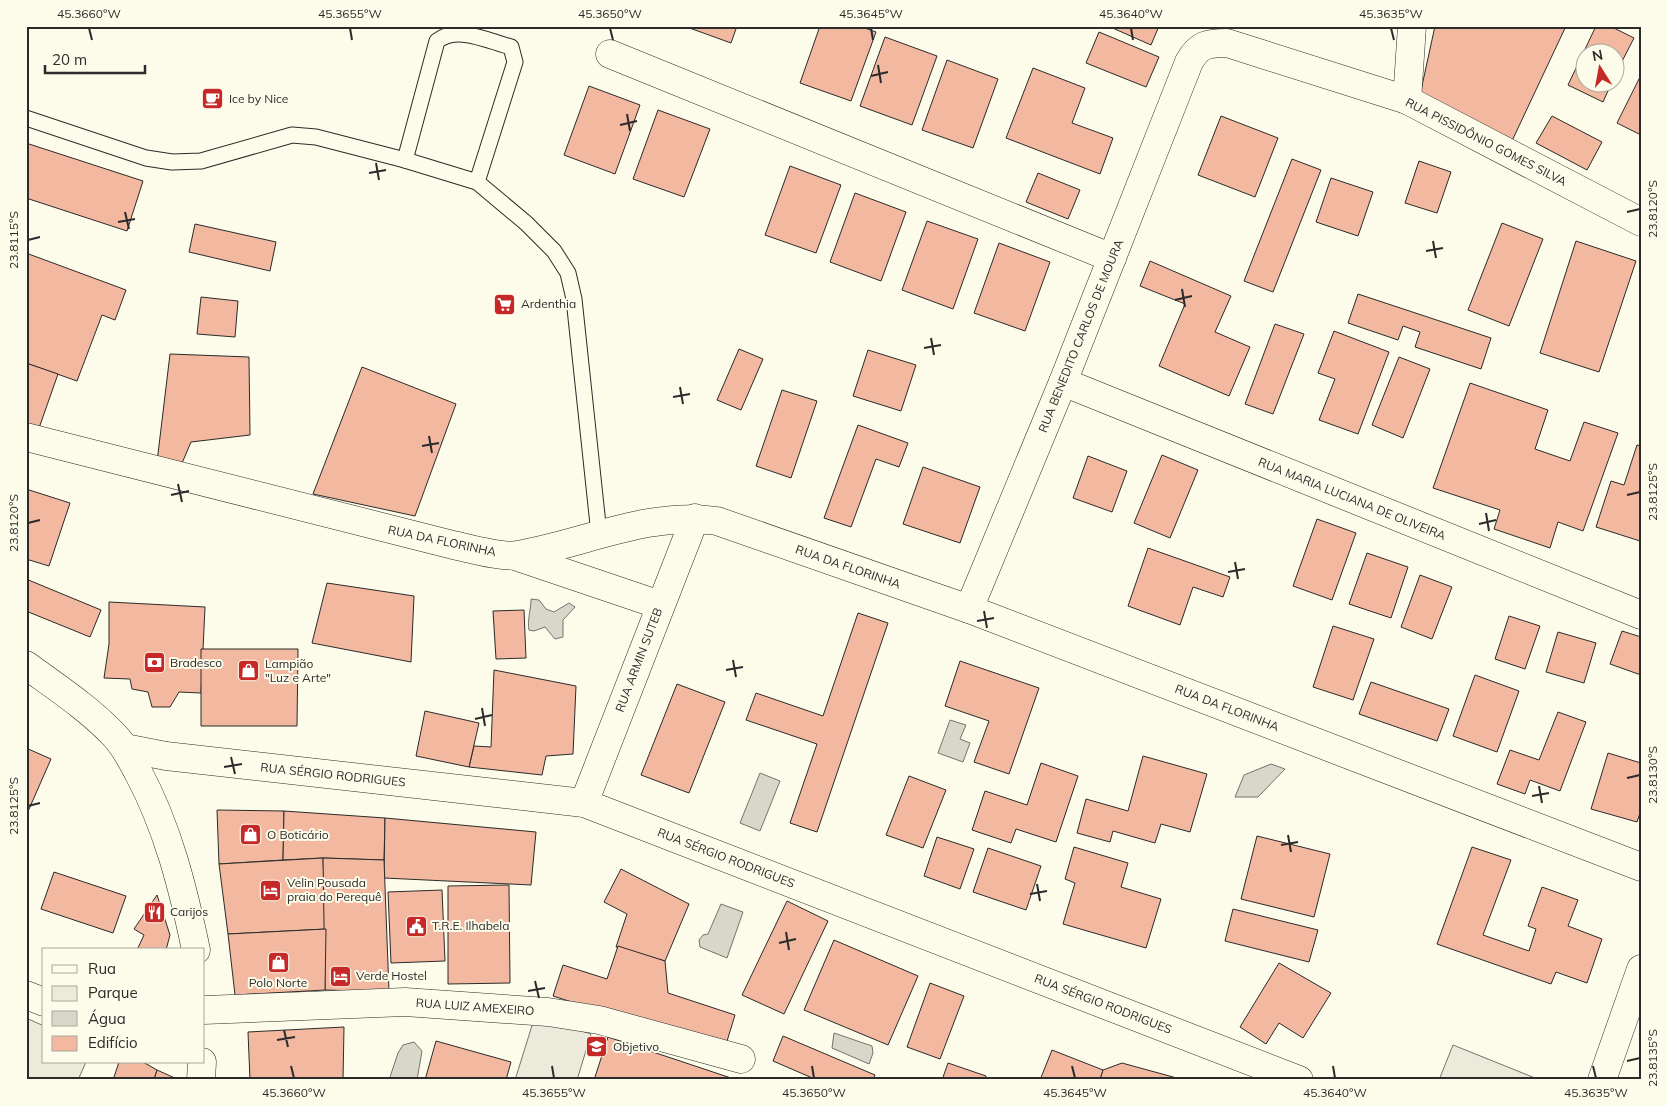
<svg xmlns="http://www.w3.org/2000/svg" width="1667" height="1106" font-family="Mulish,sans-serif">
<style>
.green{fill:#ecebdb;stroke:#74746e}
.parking{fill:#eceadb;stroke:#74746e}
.water{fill:#d8d7c9;stroke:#74746e}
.building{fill:#f2b8a0;stroke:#2b2b2b}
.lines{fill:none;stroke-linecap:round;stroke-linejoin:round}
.lane-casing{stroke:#2b2b2b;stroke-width:17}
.street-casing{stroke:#2b2b2b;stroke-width:29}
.secondary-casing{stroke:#2b2b2b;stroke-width:29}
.lane{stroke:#fdfbea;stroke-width:15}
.street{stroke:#fdfbea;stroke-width:28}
.secondary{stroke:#fdfbea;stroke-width:28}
.ticks{fill:none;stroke:#2b2b2b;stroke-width:2}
.labels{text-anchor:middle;stroke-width:4;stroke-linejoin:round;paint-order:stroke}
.poi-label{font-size:12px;fill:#2b2b2b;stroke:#fdfbea;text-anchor:start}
.street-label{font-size:12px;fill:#2b2b2b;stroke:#fdfbea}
.neatline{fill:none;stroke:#2b2b2b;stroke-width:2}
.ticks-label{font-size:12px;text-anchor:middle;fill:#2b2b2b}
</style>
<rect width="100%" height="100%" fill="#fdfbea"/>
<g class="green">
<path d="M535 1016 591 1034 577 1080H515Z"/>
<path d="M1453 1045 1540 1080H1439Z"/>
</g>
<path class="parking" d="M26 1018 44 1026V1062H86L78 1080H26Z"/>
<g class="water">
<path d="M531 599 539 600 546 609 554 612 569 603 575 607 563 620V637L555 639 545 627 534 631 529 630C527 620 531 610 531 599Z"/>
<path d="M950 720 966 725 960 739 970 743 963 762 938 753Z"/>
<path d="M1271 764 1285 769 1258 797H1235L1244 775Z"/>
<path d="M760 773 780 781 760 831 740 823Z"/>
<path d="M721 904 743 912 727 958 700 947 699 940 703 935 708 934Z"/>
<path d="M834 1033 872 1046 873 1053 869 1064 832 1048Z"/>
<path d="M414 1042 422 1051 417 1080H389L398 1053 403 1045Z"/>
</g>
<g class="building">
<path d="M684 26H737L731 43Z"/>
<path d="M820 26H859L876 32 851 101 800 83Z"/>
<path d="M1108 26H1159L1151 45Z"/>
<path d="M1435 26H1566L1511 143 1420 95Z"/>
<path d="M1596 26H1610L1634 38 1614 77V52H1584V82H1612L1603 102 1568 85Z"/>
<path d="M1099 32 1159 57 1146 87 1086 63Z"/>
<path d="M885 37 937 56 912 125 860 106Z"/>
<path d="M947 60 998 79 973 148 922 130Z"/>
<path d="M1033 68 1085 88 1072 123 1113 138 1100 174 1006 138Z"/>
<path d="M1641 75V135L1617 123Z"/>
<path d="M589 86 640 105 615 174 564 155Z"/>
<path d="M658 110 710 129 684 197 633 179Z"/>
<path d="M1221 116 1278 138 1255 197 1198 175Z"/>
<path d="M1552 116 1602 142 1587 170 1536 143Z"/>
<path d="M26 143 143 181 127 231 26 198Z"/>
<path d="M1292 159 1321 170 1273 292 1244 281Z"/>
<path d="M1419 161 1451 172 1437 213 1405 203Z"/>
<path d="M790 166 841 185 816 253 765 235Z"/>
<path d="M1038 173 1080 190 1068 219 1026 202Z"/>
<path d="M1331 178 1373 192 1358 236 1316 222Z"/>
<path d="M855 193 906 212 881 281 830 262Z"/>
<path d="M927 221 978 239 953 309 902 290Z"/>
<path d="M1502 223 1543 239 1509 326 1468 310Z"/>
<path d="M195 224 276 242 270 271 189 252Z"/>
<path d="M1576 241 1636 261 1599 372 1540 353Z"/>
<path d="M999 243 1050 262 1025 331 974 313Z"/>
<path d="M26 253 126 290 115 320 102 315 77 381 26 363Z"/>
<path d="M1150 261 1231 296 1215 332 1250 347 1229 396 1159 366 1185 304 1140 286Z"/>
<path d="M1358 294 1491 338 1481 369 1415 347 1420 332 1403 326 1398 340 1348 323Z"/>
<path d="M201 297 238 301 235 337 197 334Z"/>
<path d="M1275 324 1304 334 1273 414 1245 404Z"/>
<path d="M1334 331 1389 352 1358 434 1319 420 1335 379 1318 373Z"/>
<path d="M739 349 763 359 741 410 717 400Z"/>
<path d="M868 350 916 365 901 411 853 396Z"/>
<path d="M170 354 249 357 250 435 191 442 180 468 157 462Z"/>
<path d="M1399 357 1430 369 1403 438 1372 425Z"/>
<path d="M26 363 58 374 38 431 26 426Z"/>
<path d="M362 367 456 404 415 516 313 494Z"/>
<path d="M1470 383 1548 410 1535 449 1570 461 1584 422 1618 433 1583 531 1558 522 1550 548 1494 529 1500 510 1433 488Z"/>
<path d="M782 390 817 401 791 478 756 466Z"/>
<path d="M858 425 908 443 899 467 876 459 851 527 824 518Z"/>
<path d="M1637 445 1641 446 1640 541 1596 527 1611 481 1624 485Z"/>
<path d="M1162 455 1198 470 1170 538 1134 523Z"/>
<path d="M1088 456 1127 471 1112 512 1073 498Z"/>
<path d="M923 467 980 487 960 543 903 524Z"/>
<path d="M26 489 70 503 49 566 26 559Z"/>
<path d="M1317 519 1356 533 1332 600 1293 586Z"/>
<path d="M1148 548 1230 577 1223 597 1193 587 1180 625 1128 606Z"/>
<path d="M1367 553 1408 567 1391 618 1349 604Z"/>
<path d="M1420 575 1452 587 1432 639 1401 627Z"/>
<path d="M26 579 101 610 90 637 26 611Z"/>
<path d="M327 583 414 596 411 662 312 643Z"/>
<path d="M109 602 205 607 201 693 179 692 170 707H152L148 692 132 689 130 679 104 678 109 644Z"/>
<path d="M524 610 526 658 496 659 493 611Z"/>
<path d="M858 613 888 623 817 832 790 823 817 744 746 720 756 693 823 716Z"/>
<path d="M1509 616 1540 626 1525 669 1495 659Z"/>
<path d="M1333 626 1374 639 1353 700 1313 687Z"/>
<path d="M1622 631 1641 637V675L1610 664Z"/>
<path d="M1558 632 1596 643 1584 683 1546 672Z"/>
<path d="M201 649H298L297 726H201Z"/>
<path d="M960 661 1039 688 1009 774 974 762 989 721 945 706Z"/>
<path d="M494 670 576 686 573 754 546 756 542 775 469 767 474 746 491 747Z"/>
<path d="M1475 675 1519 691 1497 752 1453 736Z"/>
<path d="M1371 682 1449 709 1437 741 1359 714Z"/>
<path d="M677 684 725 702 689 793 641 775Z"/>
<path d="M425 711 479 723 469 767 416 756Z"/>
<path d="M1558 712 1586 722 1560 791 1530 780 1525 794 1497 784 1510 750 1539 760Z"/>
<path d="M26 748 51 759 26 816Z"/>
<path d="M1608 753 1641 763V810L1637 822 1591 809Z"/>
<path d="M1143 756 1207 774 1190 832 1161 824 1155 843 1113 831 1110 842 1077 833 1086 799 1128 811Z"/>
<path d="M1041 763 1078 776 1056 842 1016 829 1011 843 972 830 985 791 1027 805Z"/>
<path d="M909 776 946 790 923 848 886 835Z"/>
<path d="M217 810 284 811 283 860 219 864Z"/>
<path d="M284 811 385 818 384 860 323 858 283 860Z"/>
<path d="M385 818 536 832 531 885 384 878Z"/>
<path d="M1257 836 1330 854 1314 917 1241 899Z"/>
<path d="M937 837 974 849 960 889 924 876Z"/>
<path d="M1074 847 1128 863 1121 887 1161 899 1146 948 1063 924 1075 883 1065 879Z"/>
<path d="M1472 847 1511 860 1483 935 1529 951 1536 929 1528 926 1542 887 1578 900 1568 926 1602 939 1587 983 1556 972 1551 984 1437 944Z"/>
<path d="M988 848 1041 866 1026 910 973 892Z"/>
<path d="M323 858 326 929 228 934 219 864Z"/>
<path d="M323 858 384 860 389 992 325 990Z"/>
<path d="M621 869 689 904 665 961 616 947 627 914 604 902Z"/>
<path d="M54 872 126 896 113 933 41 909Z"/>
<path d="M509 885 510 983 448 984V886Z"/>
<path d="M442 890 445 961 391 963 388 892Z"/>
<path d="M157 895 170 935 166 950H137L144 935 134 929Z"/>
<path d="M787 901 828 921 784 1014 742 995Z"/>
<path d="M1233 909 1318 930 1309 962 1225 941Z"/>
<path d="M326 929 325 990 235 995 228 934Z"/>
<path d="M834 940 918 976 888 1045 804 1010Z"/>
<path d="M618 946 665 961 668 993 735 1015 724 1051 553 996 563 965 607 979Z"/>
<path d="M1279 963 1331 993 1303 1038 1279 1023 1266 1044 1240 1027Z"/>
<path d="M930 983 964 996 940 1059 907 1047Z"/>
<path d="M344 1027 343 1080H250L248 1032Z"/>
<path d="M783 1036 875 1075 873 1080H817L773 1061Z"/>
<path d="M608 1037 737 1080H594Z"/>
<path d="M436 1041 511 1062 506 1080H425Z"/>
<path d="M1052 1050 1103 1070 1100 1080H1040Z"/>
<path d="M119 1062H143L157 1070 154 1080H113Z"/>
<path d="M948 1063 986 1076 985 1080H942Z"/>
<path d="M1122 1063 1184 1080H1100L1103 1070Z"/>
<path d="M157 1070 177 1079V1080H154Z"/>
</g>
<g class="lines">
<defs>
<g id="lane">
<path d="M26 118 146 158 172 162 201 161 292 135 316 137 405 160"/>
<path d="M477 182 515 62 511 47C488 41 458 25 437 41L405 160 477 182 526 223 554 251 568 273 574 299 599 534"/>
</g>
<g id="street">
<path d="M610 54 1112 258"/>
<path d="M1407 100 1412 26"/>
<path d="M1063 382 1641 615"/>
<path d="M26 437 453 545C468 548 503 558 517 555 584 544 647 511 717 521L969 609 1641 867"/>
<path d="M515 556 660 605"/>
<path d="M969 609 1063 382 1189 62C1199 44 1208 43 1227 43L1407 100 1641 222"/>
<path d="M125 748 166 756 584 803 1299 1080"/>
<path d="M584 803 695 518"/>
<path d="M26 995 44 1002"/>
<path d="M204 1010 405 1002 548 1012 599 1020 741 1059"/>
<path d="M1602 1080 1641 969"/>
</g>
<g id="secondary">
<path d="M26 665C56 687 87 707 113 734 124 745 131 759 138 772 168 828 183 888 196 950"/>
<path d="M201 1080 202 1062"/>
</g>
</defs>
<use href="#lane" class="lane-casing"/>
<use href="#street" class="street-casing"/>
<use href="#secondary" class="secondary-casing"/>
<use href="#lane" class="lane"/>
<use href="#street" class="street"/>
<use href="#secondary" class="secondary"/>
</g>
<path class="ticks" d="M89 28 92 40M350 28 352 40M610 28 613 40M871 28 873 40M1131 28 1133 40M1391 28 1394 40M878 65 881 83M871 76 888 72M627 114 630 131M620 125 637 121M376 163 379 180M369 173 386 170M125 212 129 229M1627 212 1640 209M118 222 135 219M28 240 40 237M1433 241 1436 258M1426 251 1443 248M1182 289 1185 307M1175 300 1192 296M931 338 934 355M924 348 941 345M680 387 683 404M673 397 690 394M429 436 432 453M422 446 439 443M178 484 182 502M171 495 189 491M1627 495 1640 492M1486 513 1489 531M28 523 40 520M1479 524 1496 520M1235 562 1238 579M1228 572 1245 569M984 611 987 628M977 621 994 618M733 660 736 677M726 670 743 667M482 708 485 726M475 719 492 715M231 757 235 774M224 767 242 764M1627 778 1640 775M1539 786 1542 803M1532 796 1549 793M28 806 40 803M1288 835 1291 852M1281 845 1298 842M1037 884 1040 901M1030 894 1047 891M786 932 789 950M779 943 796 939M535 981 539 998M528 991 545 988M284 1030 288 1047M277 1040 295 1037M1627 1061 1640 1058M291 1066 294 1078M552 1066 554 1078M812 1066 814 1078M1072 1066 1075 1078M1333 1066 1335 1078M1593 1066 1596 1078"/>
<defs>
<symbol id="cafe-square" viewBox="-11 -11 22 22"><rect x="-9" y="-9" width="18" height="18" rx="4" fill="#c62828" stroke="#fdfbea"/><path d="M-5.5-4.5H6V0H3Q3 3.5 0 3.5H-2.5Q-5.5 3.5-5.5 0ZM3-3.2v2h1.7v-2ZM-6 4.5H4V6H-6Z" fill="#fff"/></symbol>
<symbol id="supermarket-square" viewBox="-11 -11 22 22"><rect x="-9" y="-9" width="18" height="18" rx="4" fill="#c62828" stroke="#fdfbea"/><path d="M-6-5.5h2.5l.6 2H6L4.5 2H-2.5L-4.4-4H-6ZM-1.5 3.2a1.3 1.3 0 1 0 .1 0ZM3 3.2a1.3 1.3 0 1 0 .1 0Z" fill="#fff"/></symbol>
<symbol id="bank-square" viewBox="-11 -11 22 22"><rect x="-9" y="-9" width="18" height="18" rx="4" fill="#c62828" stroke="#fdfbea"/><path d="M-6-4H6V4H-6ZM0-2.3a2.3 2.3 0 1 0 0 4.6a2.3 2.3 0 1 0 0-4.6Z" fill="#fff"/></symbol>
<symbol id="shop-square" viewBox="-11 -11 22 22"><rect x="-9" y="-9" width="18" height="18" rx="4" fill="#c62828" stroke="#fdfbea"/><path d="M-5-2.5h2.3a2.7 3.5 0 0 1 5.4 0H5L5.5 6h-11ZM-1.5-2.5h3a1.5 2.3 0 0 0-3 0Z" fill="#fff"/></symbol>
<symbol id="hotel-square" viewBox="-11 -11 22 22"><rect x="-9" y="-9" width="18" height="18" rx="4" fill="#c62828" stroke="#fdfbea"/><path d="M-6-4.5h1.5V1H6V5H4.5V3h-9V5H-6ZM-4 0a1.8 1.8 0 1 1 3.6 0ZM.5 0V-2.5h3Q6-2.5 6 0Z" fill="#fff"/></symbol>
<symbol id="restaurant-square" viewBox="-11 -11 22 22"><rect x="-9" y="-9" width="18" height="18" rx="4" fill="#c62828" stroke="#fdfbea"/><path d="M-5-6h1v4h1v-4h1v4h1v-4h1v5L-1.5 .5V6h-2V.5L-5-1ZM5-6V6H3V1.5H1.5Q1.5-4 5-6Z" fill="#fff"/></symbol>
<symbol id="civic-square" viewBox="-11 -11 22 22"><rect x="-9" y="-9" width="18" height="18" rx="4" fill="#c62828" stroke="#fdfbea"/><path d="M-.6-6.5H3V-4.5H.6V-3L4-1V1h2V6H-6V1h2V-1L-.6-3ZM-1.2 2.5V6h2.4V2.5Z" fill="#fff"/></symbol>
<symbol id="school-square" viewBox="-11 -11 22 22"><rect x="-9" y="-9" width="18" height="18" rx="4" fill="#c62828" stroke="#fdfbea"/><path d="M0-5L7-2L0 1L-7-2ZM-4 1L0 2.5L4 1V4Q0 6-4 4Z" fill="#fff"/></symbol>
</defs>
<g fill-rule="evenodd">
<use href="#cafe-square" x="200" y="86" width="25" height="25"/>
<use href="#supermarket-square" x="492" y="292" width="25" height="25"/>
<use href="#bank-square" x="142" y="650" width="25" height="25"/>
<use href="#shop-square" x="236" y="658" width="25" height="25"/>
<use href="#shop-square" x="238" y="822" width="25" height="25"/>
<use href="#hotel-square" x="258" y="878" width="25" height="25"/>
<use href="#restaurant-square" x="142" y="900" width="25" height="25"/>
<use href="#civic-square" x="404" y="914" width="25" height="25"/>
<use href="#shop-square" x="266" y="950" width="25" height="25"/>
<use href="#hotel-square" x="328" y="964" width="25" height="25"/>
<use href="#school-square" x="584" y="1034" width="25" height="25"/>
</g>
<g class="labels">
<g class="poi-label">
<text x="229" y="103">Ice by Nice</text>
<text x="521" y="308">Ardenthia</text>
<text x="170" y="667">Bradesco</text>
<text x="265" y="668">Lampião<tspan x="265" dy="14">"Luz e Arte"</tspan></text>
<text x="267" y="839">O Boticário</text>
<text x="287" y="887">Velin Pousada<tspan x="287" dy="14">praia do Perequê</tspan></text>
<text x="170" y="916">Carijos</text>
<text x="432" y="930">T.R.E. Ilhabela</text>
<text x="356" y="980">Verde Hostel</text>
<text x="278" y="987" text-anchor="middle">Polo Norte</text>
<text x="613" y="1051">Objetivo</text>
</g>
<g class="street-label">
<text transform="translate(1486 142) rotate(27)" y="4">RUA PISSIDÔNIO GOMES SILVA</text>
<text transform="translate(1081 336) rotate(-68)" y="4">RUA BENEDITO CARLOS DE MOURA</text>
<text transform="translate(1352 499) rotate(22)" y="4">RUA MARIA LUCIANA DE OLIVEIRA</text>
<text transform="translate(442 541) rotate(12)" y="4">RUA DA FLORINHA</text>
<text transform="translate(848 567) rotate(19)" y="4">RUA DA FLORINHA</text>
<text transform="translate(639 660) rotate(-69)" y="4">RUA ARMIN SUTEB</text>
<text transform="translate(1227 708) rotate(21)" y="4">RUA DA FLORINHA</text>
<text transform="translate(333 775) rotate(6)" y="4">RUA SÉRGIO RODRIGUES</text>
<text transform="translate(726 858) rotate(21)" y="4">RUA SÉRGIO RODRIGUES</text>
<text transform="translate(1103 1004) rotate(21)" y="4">RUA SÉRGIO RODRIGUES</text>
<text transform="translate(475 1007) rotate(4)" y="4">RUA LUIZ AMEXEIRO</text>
</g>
</g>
<rect width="1667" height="1106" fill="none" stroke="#fdfbea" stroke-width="55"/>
<rect x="42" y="948" width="162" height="115" fill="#fdfbea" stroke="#a9a89e"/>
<rect x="52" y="965" width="25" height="8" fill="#fdfbea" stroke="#a9a89e"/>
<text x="88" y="974" font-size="15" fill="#2b2b2b">Rua</text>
<rect x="52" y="986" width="25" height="15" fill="#ecebdb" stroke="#a9a89e"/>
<text x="88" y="998" font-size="15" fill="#2b2b2b">Parque</text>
<rect x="52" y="1011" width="25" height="15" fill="#d8d7c9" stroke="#a9a89e"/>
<text x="88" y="1024" font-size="15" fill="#2b2b2b">Água</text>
<rect x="52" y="1036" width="25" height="15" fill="#f2b8a0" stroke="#a9a89e"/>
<text x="88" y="1048" font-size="15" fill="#2b2b2b">Edifício</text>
<g transform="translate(1600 68) rotate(349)"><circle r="24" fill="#fdfbea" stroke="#a9a89e"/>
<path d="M0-4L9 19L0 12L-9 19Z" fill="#c62828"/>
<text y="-8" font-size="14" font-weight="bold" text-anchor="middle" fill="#2b2b2b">N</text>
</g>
<path d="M45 65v8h100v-8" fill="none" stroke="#2b2b2b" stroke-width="2.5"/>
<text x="52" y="65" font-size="15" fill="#2b2b2b" stroke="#fdfbea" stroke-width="4" paint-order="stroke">20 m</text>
<rect x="28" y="28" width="1612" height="1050" class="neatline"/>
<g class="ticks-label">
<text x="89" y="18">45.3660°W</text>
<text x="350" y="18">45.3655°W</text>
<text x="610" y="18">45.3650°W</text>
<text x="871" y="18">45.3645°W</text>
<text x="1131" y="18">45.3640°W</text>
<text x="1391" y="18">45.3635°W</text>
<text transform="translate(1653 209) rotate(-90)" y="4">23.8120°S</text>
<text transform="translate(14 240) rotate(-90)" y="4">23.8115°S</text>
<text transform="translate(1653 492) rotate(-90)" y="4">23.8125°S</text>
<text transform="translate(14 523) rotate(-90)" y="4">23.8120°S</text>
<text transform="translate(1653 775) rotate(-90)" y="4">23.8130°S</text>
<text transform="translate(14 806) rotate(-90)" y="4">23.8125°S</text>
<text transform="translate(1653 1058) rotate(-90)" y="4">23.8135°S</text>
<text x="294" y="1097">45.3660°W</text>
<text x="554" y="1097">45.3655°W</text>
<text x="814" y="1097">45.3650°W</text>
<text x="1075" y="1097">45.3645°W</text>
<text x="1335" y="1097">45.3640°W</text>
<text x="1596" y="1097">45.3635°W</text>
</g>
</svg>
